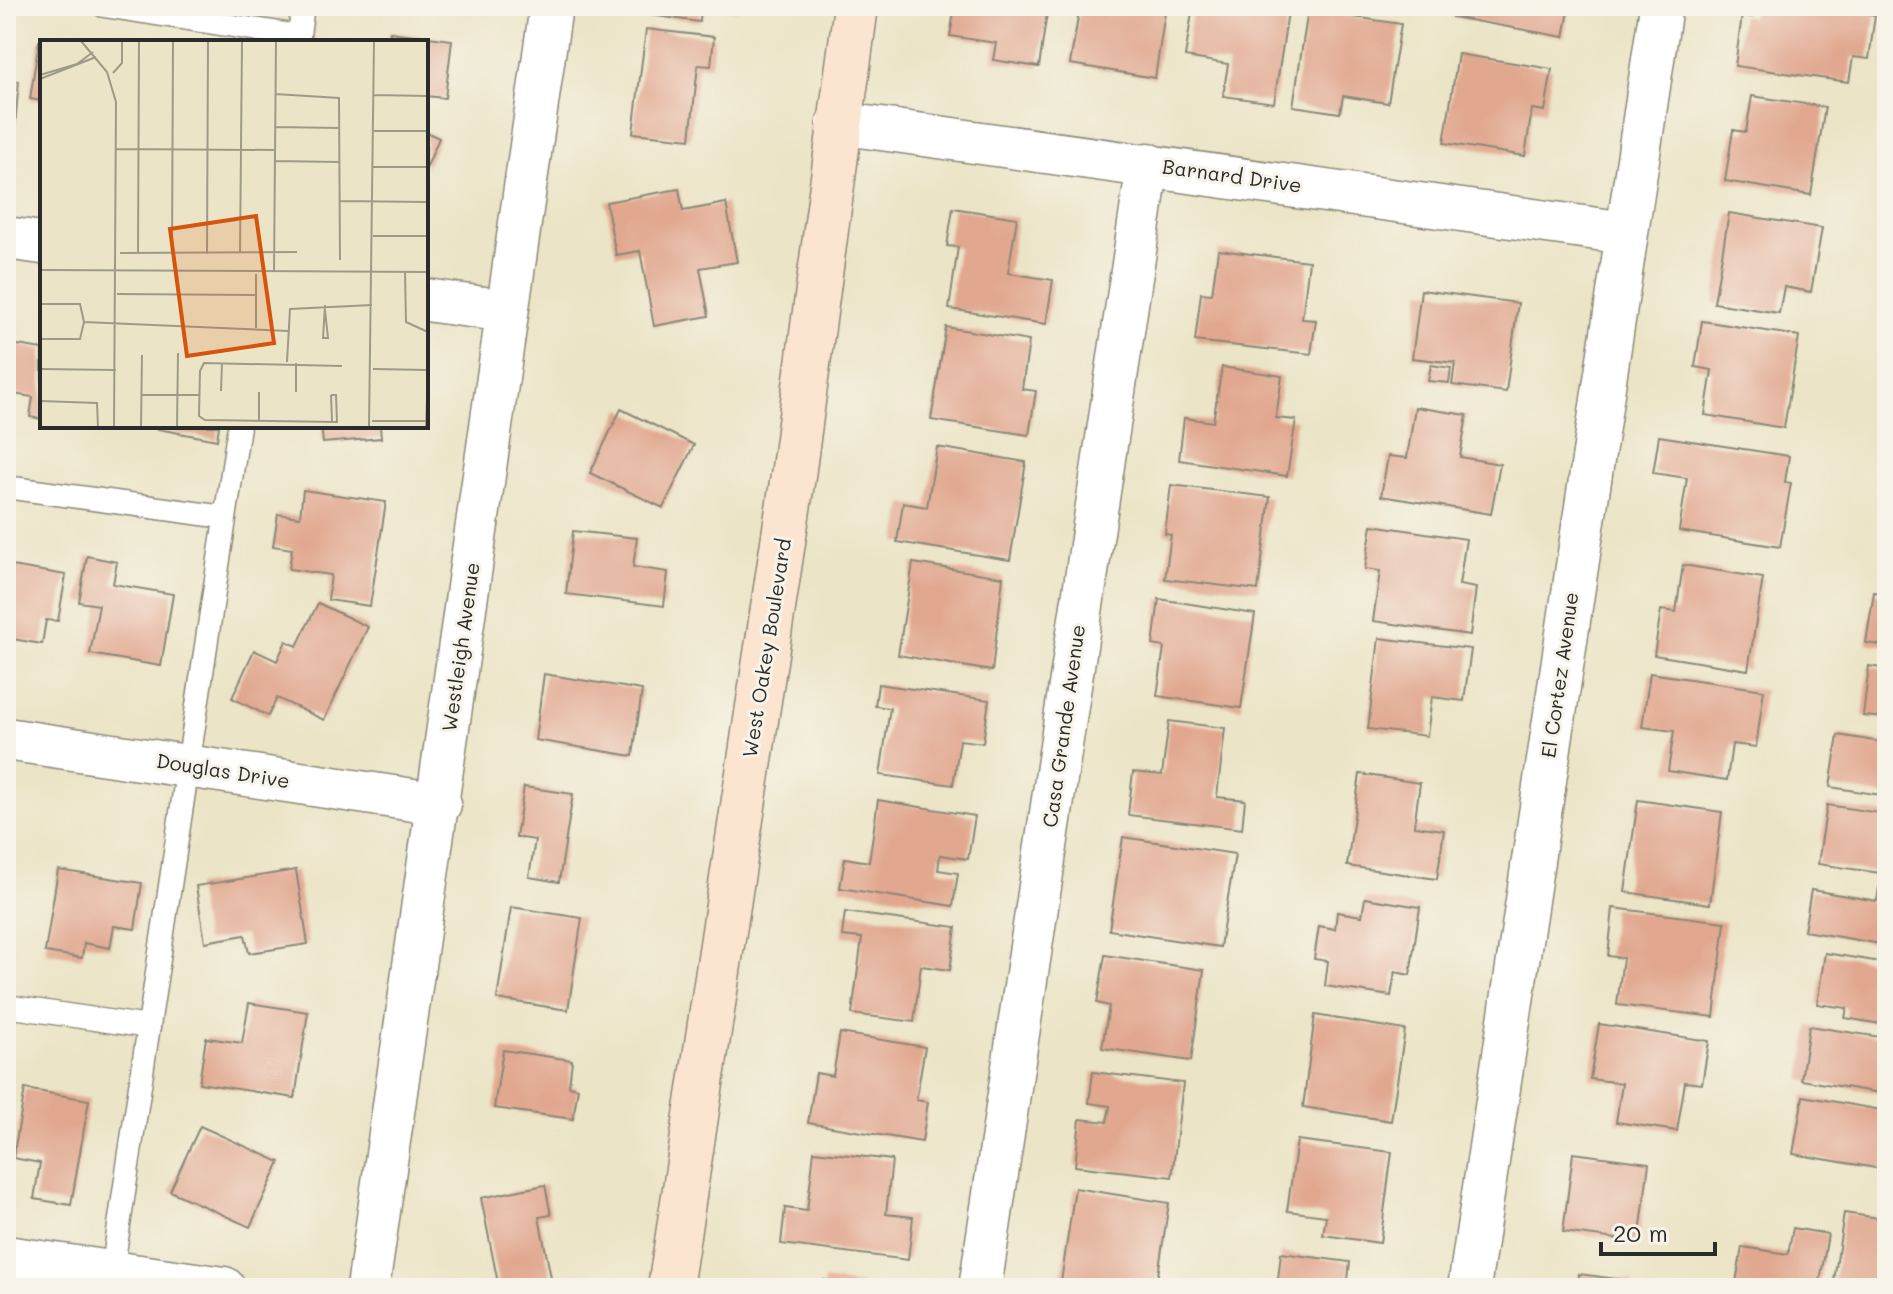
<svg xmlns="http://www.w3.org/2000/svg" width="1893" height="1294" font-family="Mali,sans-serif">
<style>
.building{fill:#e1a78f}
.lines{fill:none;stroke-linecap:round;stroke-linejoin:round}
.lane-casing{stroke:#8b8878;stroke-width:25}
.street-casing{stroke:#8b8878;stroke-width:45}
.secondary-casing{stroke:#8b8878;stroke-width:47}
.lane{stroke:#fff;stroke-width:22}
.street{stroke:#fff;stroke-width:42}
.secondary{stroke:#fce5d0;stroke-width:44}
.labels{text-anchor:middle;stroke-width:6;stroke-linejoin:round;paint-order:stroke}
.street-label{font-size:20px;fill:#2b2b2b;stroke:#f7f3e8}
.inset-road{fill:none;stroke:#9e9a88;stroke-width:2}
.view{fill:#d5540f;fill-opacity:0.15;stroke:#d5540f;stroke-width:4}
.inset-edge{fill:none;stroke:#2b2b2b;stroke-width:4}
</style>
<rect width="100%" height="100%" fill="#f7f3e8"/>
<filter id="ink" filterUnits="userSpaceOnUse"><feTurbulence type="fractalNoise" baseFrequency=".0125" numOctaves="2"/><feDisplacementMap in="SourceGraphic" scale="16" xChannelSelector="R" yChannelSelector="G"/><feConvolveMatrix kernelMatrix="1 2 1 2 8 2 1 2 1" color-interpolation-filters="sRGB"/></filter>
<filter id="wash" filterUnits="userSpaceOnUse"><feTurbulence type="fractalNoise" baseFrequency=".006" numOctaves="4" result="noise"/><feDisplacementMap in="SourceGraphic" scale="32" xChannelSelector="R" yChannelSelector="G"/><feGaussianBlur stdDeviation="1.8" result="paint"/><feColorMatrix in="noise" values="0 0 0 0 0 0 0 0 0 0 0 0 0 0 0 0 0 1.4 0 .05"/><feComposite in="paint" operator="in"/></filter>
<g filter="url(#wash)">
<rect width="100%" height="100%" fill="#ebe4c6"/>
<g id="blocks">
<g class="building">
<path d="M643 6H701L700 22 642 14Z"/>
<path d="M713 6H738L737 11Z"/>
<path d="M955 6H1048L1039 67 993 60 996 43 950 36Z"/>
<path d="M1080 6H1166L1155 78 1070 64Z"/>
<path d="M1193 6H1250L1288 12 1274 103 1223 96 1228 64 1185 57Z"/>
<path d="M1454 6H1570L1564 37 1452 17Z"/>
<path d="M1754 6H1860L1859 12 1875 15 1869 59 1853 57 1849 82 1735 66 1742 15 1752 17Z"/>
<path d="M1308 10 1401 24 1388 103 1343 96 1340 113 1293 106Z"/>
<path d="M646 29 714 37 711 66 698 65 690 139 633 133Z"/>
<path d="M390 32 452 40 445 98 426 96V42H388Z"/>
<path d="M39 41H42V101L30 99Z"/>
<path d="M1458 54 1552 69 1545 111 1532 109 1525 156 1444 143Z"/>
<path d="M6 79 19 81 15 125 6 124Z"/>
<path d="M1752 96 1825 107 1811 195 1725 181 1733 130 1746 132Z"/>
<path d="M426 132 439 138 426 169Z"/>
<path d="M679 189 683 211 726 203 737 262 700 268 709 316 654 326 640 251 616 255 606 202Z"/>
<path d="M953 208 1017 218 1008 273 1053 280 1046 324 949 309 958 247 947 246Z"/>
<path d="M1729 213 1822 228 1811 292 1784 287 1779 313 1714 303Z"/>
<path d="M1218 250 1309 261 1302 319 1316 320 1311 354 1195 341 1201 293 1212 294Z"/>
<path d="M1421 290 1518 303 1506 392 1452 385 1455 363 1412 358Z"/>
<path d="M1702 321 1799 336 1784 428 1705 415 1712 370 1695 367Z"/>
<path d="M946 327 1029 341 1022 389 1036 391 1029 435 931 420Z"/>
<path d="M6 343 42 349V419L30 417 33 397 6 393Z"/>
<path d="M1431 365 1451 368 1449 383 1428 381Z"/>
<path d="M1222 367 1282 376 1276 418 1296 420 1287 476 1179 460 1184 418 1213 422Z"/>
<path d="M1415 407 1467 415 1460 457 1500 464 1491 514 1381 496 1388 456 1407 458Z"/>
<path d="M621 409 694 445 663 508 590 473Z"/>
<path d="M142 426H219L217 440Z"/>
<path d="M321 426H380L381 438 323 443Z"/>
<path d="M1659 436 1789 456 1785 482 1791 483 1780 547 1679 531 1687 478 1653 473Z"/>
<path d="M937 447 1026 462 1010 560 897 542 903 503 927 507Z"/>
<path d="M1171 485 1270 497 1258 590 1165 579 1171 535 1165 534Z"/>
<path d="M303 490 386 502 370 606 328 600 331 575 289 569 292 549 273 546 278 514 300 517Z"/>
<path d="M1372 525 1466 539 1459 585 1476 588 1470 635 1373 621 1380 571 1365 569Z"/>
<path d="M573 531 637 538 633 567 668 572 664 606 566 594Z"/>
<path d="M87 556 117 562 113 584 173 594 161 666 90 654 99 605 79 602Z"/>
<path d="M913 563 1003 577 992 671 898 655Z"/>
<path d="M6 565 66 575 58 621 46 620 42 644 6 638Z"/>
<path d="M1683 565 1763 578 1748 670 1654 655 1661 610 1676 612Z"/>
<path d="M1874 592 1887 594V646L1866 643Z"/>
<path d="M1159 599 1255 614 1241 708 1157 696 1164 647 1153 645Z"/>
<path d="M318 603 368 627 324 720 277 698 268 716 232 698 254 650 277 661 286 641 297 646Z"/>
<path d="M1379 638 1471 649 1464 701 1432 697 1427 736 1368 729Z"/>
<path d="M1869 666 1887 669V718L1863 716Z"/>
<path d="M1650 673 1764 690 1756 747 1732 744 1727 780 1668 771 1674 731 1642 727Z"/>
<path d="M544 674 642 690 633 756 535 740Z"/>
<path d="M878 684 989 700 983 743 960 740 953 785 880 775 890 708 875 706Z"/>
<path d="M1169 721 1225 728 1217 797 1245 800 1242 829 1128 815 1133 772 1162 775Z"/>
<path d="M1838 735 1887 743V796L1830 787Z"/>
<path d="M1360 774 1420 783 1414 826 1444 830 1437 879 1347 866Z"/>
<path d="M524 787 573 794 559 882 529 877 535 840 516 837Z"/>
<path d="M878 800 975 816 968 859 940 855 938 870 958 873 953 906 840 888 845 858 869 862Z"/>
<path d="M1638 800 1722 812 1710 904 1625 892Z"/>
<path d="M1827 805 1887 814V874L1818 864Z"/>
<path d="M1123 837 1235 854 1220 947 1109 930Z"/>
<path d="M58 870 142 883 135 929 114 926 110 948 84 943 82 958 45 952Z"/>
<path d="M296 870 308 944 249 953 245 935 205 942 196 886Z"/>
<path d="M1879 887 1887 888V945L1804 931 1811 890 1877 901Z"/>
<path d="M1365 898 1420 907 1410 975 1395 972 1391 996 1325 986 1328 961 1314 959 1319 926 1335 929 1337 912 1362 916Z"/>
<path d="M511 907 582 918 568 1010 497 999Z"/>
<path d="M1613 908 1725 922 1714 1017 1617 1005 1623 958 1608 956Z"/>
<path d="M845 912 956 927 950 970 921 966 914 1022 852 1014 862 938 842 936Z"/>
<path d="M1825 953 1887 963V1025L1845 1018 1847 1008 1817 1004Z"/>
<path d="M1105 955 1204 970 1191 1061 1102 1048 1109 1006 1097 1003Z"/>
<path d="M249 1003 308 1012 295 1098 199 1083 206 1038 242 1043Z"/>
<path d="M1315 1015 1405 1030 1391 1121 1303 1107Z"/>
<path d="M1599 1024 1709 1041 1702 1084 1685 1082 1677 1131 1616 1122 1622 1083 1590 1079Z"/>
<path d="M1809 1026 1887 1038V1094L1801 1080Z"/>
<path d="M840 1033 925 1047 916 1100 928 1102 922 1142 808 1123 816 1073 833 1076Z"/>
<path d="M503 1050 572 1060 569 1086 578 1088 573 1119 494 1108Z"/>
<path d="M1093 1072 1183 1083 1172 1177 1075 1166 1080 1119 1107 1122 1110 1106 1089 1103Z"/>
<path d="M25 1089 89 1100 71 1205 34 1199 40 1163 13 1158Z"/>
<path d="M1803 1096 1887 1111V1155L1882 1169 1793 1154Z"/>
<path d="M200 1126 280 1162 250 1227 170 1191Z"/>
<path d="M1297 1140 1392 1152 1380 1243 1323 1235 1326 1216 1287 1211Z"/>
<path d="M814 1151 892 1160 886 1214 913 1217 908 1260 781 1244 785 1208 807 1211Z"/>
<path d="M1573 1153 1649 1163 1639 1242 1563 1232Z"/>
<path d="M545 1185 551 1215 539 1217 553 1288H499L481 1198Z"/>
<path d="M1075 1188 1169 1203 1156 1288H1103L1061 1282Z"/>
<path d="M1844 1213 1887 1219V1288H1833Z"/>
<path d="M1793 1228 1828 1234 1819 1288H1735L1742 1247 1788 1254Z"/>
<path d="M1281 1253 1350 1262 1347 1288H1277Z"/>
<path d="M1579 1274 1632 1281 1631 1288H1578Z"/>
<path d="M824 1280 866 1286V1288H823Z"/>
</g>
</g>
</g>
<g filter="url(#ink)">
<use href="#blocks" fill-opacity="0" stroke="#8b8878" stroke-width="2"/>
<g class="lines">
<defs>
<g id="lane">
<path d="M104 6 299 36"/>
<path d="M298 42 303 6"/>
<path d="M6 487 224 517"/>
<path d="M6 1006 149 1027"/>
<path d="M111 1279 239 426"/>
</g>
<g id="street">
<path d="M838 123 1626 233"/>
<path d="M6 238 42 243"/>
<path d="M426 300 506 311"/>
<path d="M6 739 440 804"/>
<path d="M6 1257 224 1288"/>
<path d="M368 1288 551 6"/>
<path d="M980 1288 1148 164"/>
<path d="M1469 1288 1661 6"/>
</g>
<path id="secondary" d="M670 1288 793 476 856 6"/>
</defs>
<use href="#lane" class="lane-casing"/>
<use href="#street" class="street-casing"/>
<use href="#secondary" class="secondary-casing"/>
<use href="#lane" class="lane"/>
<use href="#street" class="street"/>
<use href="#secondary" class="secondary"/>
</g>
</g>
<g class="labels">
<g class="street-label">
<text transform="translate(1232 176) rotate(8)" y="7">Barnard Drive</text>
<text transform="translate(461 647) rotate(-82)" y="7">Westleigh Avenue</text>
<text transform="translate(767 648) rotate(-81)" y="7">West Oakey Boulevard</text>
<text transform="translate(1560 675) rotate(-82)" y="7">El Cortez Avenue</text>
<text transform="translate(1064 726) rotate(-82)" y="7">Casa Grande Avenue</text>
<text transform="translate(223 771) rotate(9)" y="7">Douglas Drive</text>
</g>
</g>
<g transform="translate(40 40)">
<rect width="388" height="388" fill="#ebe4c6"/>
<path class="inset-road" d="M41 1 67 32 76 62 74 387M73 33 82 23V1M0 35 37 24 53 12M0 39 56 17M235 54 299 58 300 220M334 55 388 56M235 87 300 88M334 91H388M76 109 235 110M235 121 299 122M333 127H388M299 161 388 162M333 196H388M80 213 257 212M98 213 99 1M132 213 133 1M200 213 202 1M167 214 168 1M0 230 388 232M234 232 236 1M365 232 366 282 388 292M216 234V288M77 254 216 255M0 264H40L44 282 40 299H0M285 270 288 298H283L285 265M44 282 248 291M247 322 250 269 332 265M0 329 76 330M333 329 388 330M181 351 182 323M256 352V323M101 355H159M291 355H296L297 382 165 380 159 376 160 331 164 323 302 326M291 355 292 382M0 361 57 363 58 387M332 381H386M219 382V352M101 387 102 315M137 387 138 313M329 387 334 1M386 387 387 359"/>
<path class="view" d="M216 176 234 303 147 316 130 189Z"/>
<rect width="388" height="388" class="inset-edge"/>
</g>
<rect width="1893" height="1294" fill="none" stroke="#f7f3e8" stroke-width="32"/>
<path d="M1601 1242v12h114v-12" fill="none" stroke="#2b2b2b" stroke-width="4"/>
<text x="1613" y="1242" font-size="24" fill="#2b2b2b" stroke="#f7f3e8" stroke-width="6" paint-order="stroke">20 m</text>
</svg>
